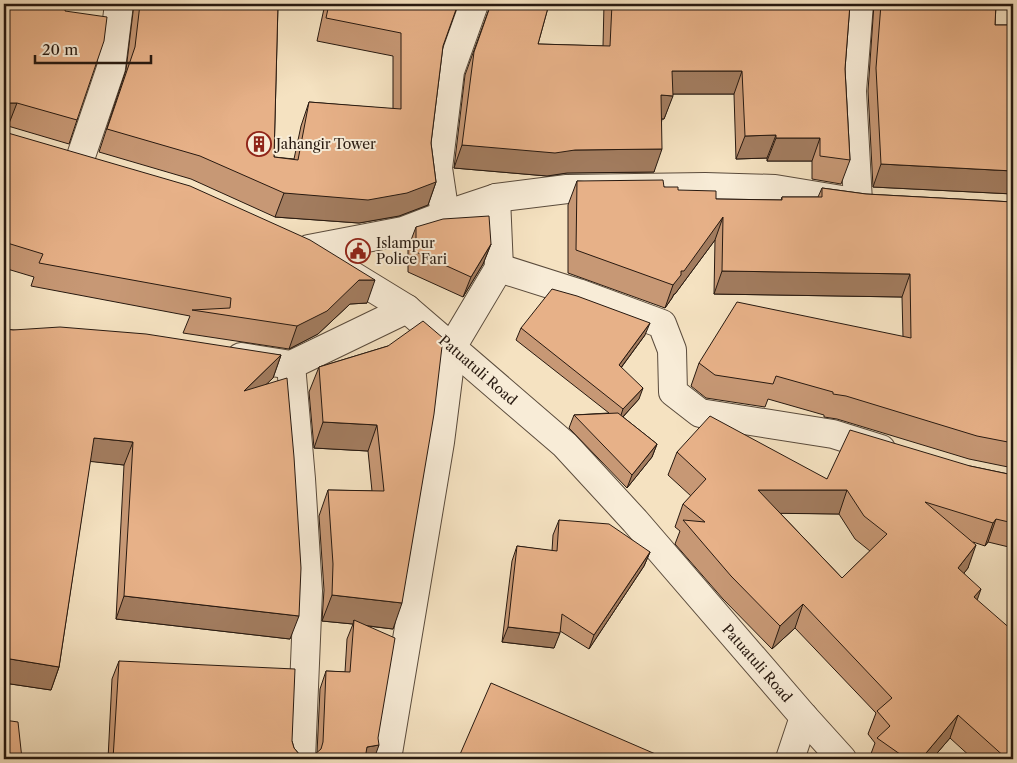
<svg xmlns="http://www.w3.org/2000/svg" width="1017" height="763" font-family="'Libre Caslon Text',serif">
<style>
.lines{fill:none;stroke-linecap:round;stroke-linejoin:round}
.street-casing{stroke:#5a4b3c;stroke-width:30}
.street{stroke:#f8ecd7;stroke-width:28}
.wall{fill:#c79875;stroke:#271910;fill-rule:evenodd}
.shaded-wall{fill:#a27c5f;stroke:#271910}
.building{fill:#e7b188;stroke:#271910;fill-rule:evenodd}
.labels{text-anchor:middle;stroke-width:4;stroke-linejoin:round;paint-order:stroke}
.poi-label{font-size:14px;fill:#271910;stroke:#f8ecd7;text-anchor:start}
.street-label{font-size:14px;fill:#271910;stroke:#f8ecd7}
</style>
<rect width="100%" height="100%" fill="#f5e2c1"/>
<filter id="stains"><feTurbulence type="fractalNoise" baseFrequency=".004" numOctaves="4"/><feColorMatrix values="0 0 0 0 .2 0 0 0 0 .09 0 0 0 0 .02 0 0 0 .5 -.17"/></filter>
<radialGradient id="worn" r=".72"><stop offset=".6" stop-color="#630" stop-opacity="0"/><stop offset="1" stop-color="#630" stop-opacity=".3"/></radialGradient>
<g class="lines">
<defs>
<g id="street">
<path d="M79 162 111 68 119 4"/>
<path d="M858 202 852 91 859 4"/>
<path d="M445 215 438 168 450 71 474 4"/>
<path d="M309 249 403 231 445 215 496 198 567 189 705 187 775 189 854 202"/>
<path d="M340 268 407 309 565 445 635 521 804 717 842 759"/>
<path d="M499 268 578 293 662 324 672 350 673 392 700 413 833 434 881 449"/>
<path d="M241 357 291 365 407 309"/>
<path d="M291 365 301 479 308 591 301 759"/>
<path d="M387 759 440 442 452 347 499 268 496 198"/>
<path d="M790 759 804 717"/>
</g>
</defs>
<use href="#street" class="street-casing"/>
<use href="#street" class="street"/>
</g>
<g class="wall">
<path d="M4 4 65 11 77 120 69 144 8 126H4Z"/>
<path d="M134 4H278L274 157 294 159 301 126 309 102 393 109V56L317 41 325 4H458L443 46 431 143 436 182 428 205 399 216 359 223 275 217 191 179 99 152 126 70Z"/>
<path d="M489 4H549L538 44 603 46 604 4H850L845 69 850 160 841 184 812 179V161H767V158L736 159 734 94H673L664 119H662L654 172 567 173 547 176 454 168 465 75 489 9Z"/>
<path d="M874 4H996L995 25H1013V194L873 187 868 91Z"/>
<path d="M4 130 8 133 367 303 350 304 318 334 289 349 183 333 190 316 31 286 34 277 4 268Z"/>
<path d="M577 181 664 187 716 199 781 200 782 197H818L822 188 866 194 1013 202V468L969 459 837 419 824 417V415L768 399 765 407 706 398 691 386 699 363 903 337 902 297 714 294 715 240 675 294H674L672 298 665 308 568 273V205Z"/>
<path d="M416 227 491 244 483 264 463 297 408 272V248Z"/>
<path d="M4 327 5 329 13 330 281 355 273 378 266 384 290 639 116 619 124 465 90 461 59 667 51 690 4 683Z"/>
<path d="M521 328 645 335 621 368 639 399 623 417 657 444 652 457 627 488 569 428 574 415 609 413 516 340Z"/>
<path d="M388 346 393 629 367 626 374 759H108L112 679 119 661 292 741 294 748 299 754 308 756 314 755 317 753 320 689 326 671 345 672 347 639 353 624 322 621 324 590 319 516 328 490 372 491 368 451 314 448 309 392 319 367Z"/>
<path d="M677 452 827 479 970 466 1013 475V548L988 542 985 546 973 542 968 568 964 573 977 600 1013 759H973L950 738 932 759H869L875 743 868 734 876 713 795 628 772 649 723 599 675 544 680 531 675 527 683 504 691 496 668 475ZM780 513 839 514 855 539 870 551 842 578Z"/>
<path d="M559 520 650 552 644 566 589 649 560 631 554 648 502 642 512 561 517 546 552 551 553 535Z"/>
</g>
<g class="shaded-wall">
<path d="M672 71H742L734 94H664Z"/>
<path d="M661 95 673 96 664 119 652 118Z"/>
<path d="M9 103H17L8 126H4V105Z"/>
<path d="M776 135 767 158 736 159 745 136Z"/>
<path d="M776 138H820L812 161H767Z"/>
<path d="M462 145 575 150 662 149 654 172 567 173 547 176 454 168Z"/>
<path d="M881 164 1013 171V194L873 187Z"/>
<path d="M436 182 428 205 399 216 359 223 275 217 284 193Z"/>
<path d="M723 217 715 240 675 294H674L672 298 665 308 673 285 681 271Z"/>
<path d="M491 244 483 264 463 297 471 277Z"/>
<path d="M722 271 910 274 902 297 714 294Z"/>
<path d="M359 280H375L367 303 350 304 318 334 289 349 297 326Z"/>
<path d="M650 323 645 335 614 377 619 365Z"/>
<path d="M281 355 273 378 235 414 244 391Z"/>
<path d="M643 388 639 399 619 421 623 409Z"/>
<path d="M323 422 377 425 368 451 314 448Z"/>
<path d="M94 438 133 442 124 465 86 461Z"/>
<path d="M657 444 652 457 627 488 632 475Z"/>
<path d="M758 490H847L839 514 750 513Z"/>
<path d="M996 519 988 542 985 546 993 523Z"/>
<path d="M976 545 968 568 950 591 958 568Z"/>
<path d="M650 552 644 566 589 649 594 635Z"/>
<path d="M981 589 973 612 974 597Z"/>
<path d="M332 595 402 603 393 629 354 624V620L353 624 322 621Z"/>
<path d="M124 596 299 616 290 639 116 619Z"/>
<path d="M803 604 795 628 772 649 780 626Z"/>
<path d="M508 627 560 633 554 648 502 642Z"/>
<path d="M4 658 59 667 51 690 4 683Z"/>
<path d="M958 715 950 738 932 759H921Z"/>
<path d="M379 745 374 759H362L367 747Z"/>
</g>
<g class="building">
<path d="M4 4H66L65 11 107 17 104 41 77 120 17 103H9L4 105Z"/>
<path d="M140 4H278L274 157 298 160 309 102 401 109V33L326 18 329 4H458L443 46 431 143 436 182 407 193 368 200 284 193 200 156 107 129 135 47Z"/>
<path d="M491 4H549L538 44 610 46 612 4H850L845 69 850 160 820 156V138H776V135L745 136 742 71H672L673 96 661 95 662 149 575 150 555 153 462 145 474 52Z"/>
<path d="M881 4H996L995 25H1013V171L881 164 876 68Z"/>
<path d="M4 130 8 133 190 186 310 240 375 280H359L327 311 297 326 192 310 230 308 231 298 39 263 43 254 4 242Z"/>
<path d="M663 180 664 187H678V190L716 191V199L782 200V197H822V188L866 194 1013 202V443L977 436 846 396 833 394V392L776 376 773 384 715 375 699 363 737 302 911 338 910 274 722 271 723 217 684 271H681V275L673 285 576 250 577 181Z"/>
<path d="M489 216 491 244 471 277 416 252V227L443 219Z"/>
<path d="M552 289 577 296 650 323 619 365 643 388 623 409 521 328Z"/>
<path d="M423 321 443 338 434 414 402 603 332 595 333 564 328 490 384 491 377 425 323 422 319 367 388 346Z"/>
<path d="M4 327 5 329 13 330 60 327 146 334 281 355 244 391 287 378 294 457 301 568 299 616 124 596 133 442 94 438 59 667 4 658Z"/>
<path d="M618 413 657 444 632 475 574 415Z"/>
<path d="M710 416 827 479 850 430 970 466 1013 475V523L996 519 993 523 925 502 976 545 958 568 981 589 974 597 1013 631V759H1007L958 715 921 759H907L877 738 890 726 877 711 892 698 803 604 780 626 731 576 683 520 705 522 683 504 706 479 677 452ZM758 490H847L864 516 887 534 842 578Z"/>
<path d="M559 520 609 524 650 552 594 635 562 614 560 633 508 627 517 546 557 551Z"/>
<path d="M354 620 395 638 378 738 379 745 367 747 365 759H113L119 661 295 669 292 741 294 748 299 754 308 756 314 755 321 749 323 742 326 671 350 672Z"/>
<path d="M491 683 667 759H458Z"/>
<path d="M4 720 18 722 22 759H4Z"/>
</g>
<defs>
<symbol id="building-ring" viewBox="-11 -11 22 22"><circle r="9.5" fill="#f8ecd7" stroke="#8f2418" stroke-width="1.5"/><path d="M-4-6H4V6H1V3H-1V6H-4ZM-2.5-4.3h1.7v1.8h-1.7ZM.8-4.3h1.7v1.8H.8ZM-2.5-1h1.7V.8h-1.7ZM.8-1h1.7V.8H.8Z" fill="#8f2418"/></symbol>
<symbol id="civic-ring" viewBox="-11 -11 22 22"><circle r="9.5" fill="#f8ecd7" stroke="#8f2418" stroke-width="1.5"/><path d="M-.6-6.5H3V-4.5H.6V-3L4-1V1h2V6H-6V1h2V-1L-.6-3ZM-1.2 2.5V6h2.4V2.5Z" fill="#8f2418"/></symbol>
</defs>
<g fill-rule="evenodd">
<use href="#building-ring" x="245" y="130" width="28" height="28"/>
<use href="#civic-ring" x="344" y="237" width="28" height="28"/>
</g>
<g class="labels">
<g class="poi-label">
<text x="276" y="149">Jahangir Tower</text>
<text x="376" y="248">Islampur<tspan x="376" dy="16">Police Fari</tspan></text>
</g>
<g class="street-label">
<text transform="translate(478 370) rotate(41)" y="5">Patuatuli Road</text>
<text transform="translate(757 663) rotate(49)" y="5">Patuatuli Road</text>
</g>
</g>
<rect width="1017" height="763" fill="none" stroke="#f5e2c1" stroke-width="20"/>
<rect x="5" y="5" width="1007" height="753" fill="none" stroke="#271910" stroke-width="2.5"/>
<rect x="10" y="10" width="997" height="743" fill="none" stroke="#271910"/>
<path d="M35 55v8h116v-8" fill="none" stroke="#271910" stroke-width="2.5"/>
<text x="42" y="55" font-size="15" fill="#271910" stroke="#f8ecd7" stroke-width="4" paint-order="stroke">20 m</text>
<rect width="100%" height="100%" filter="url(#stains)"/>
<rect width="100%" height="100%" fill="url(#worn)"/>
</svg>
